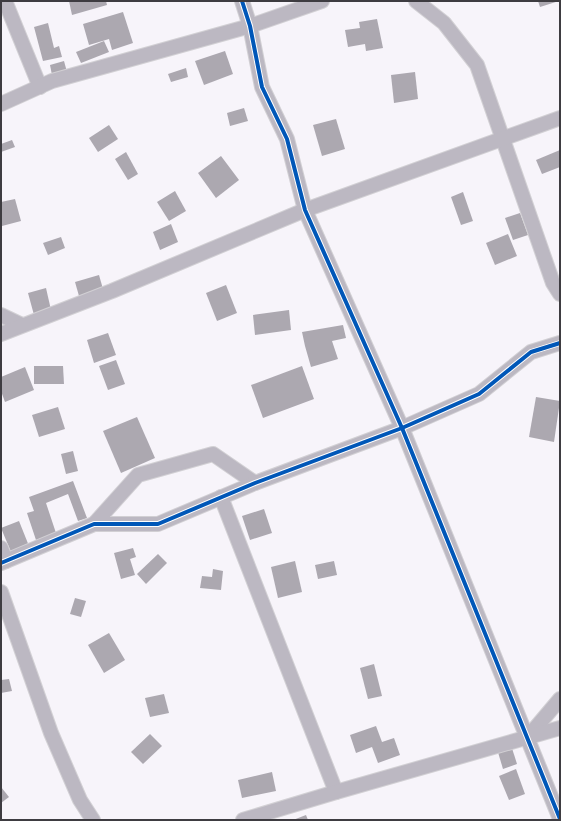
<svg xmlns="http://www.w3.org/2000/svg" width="561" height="821" font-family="Barlow,sans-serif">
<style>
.building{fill:#aca8b0}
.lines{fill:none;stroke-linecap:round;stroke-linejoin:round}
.minor-casing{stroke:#d2d0d4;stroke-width:16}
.minor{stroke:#bcb8c2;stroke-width:14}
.cycleway-casing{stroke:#fff;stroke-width:6}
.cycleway{stroke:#0057b8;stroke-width:4}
</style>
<rect width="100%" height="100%" fill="#f7f4fa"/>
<g class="building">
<path d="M69 1H106L107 5 72 15Z"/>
<path d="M538 1H559L540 7Z"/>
<path d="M123 12 133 43 112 50 109 39 89 45 83 24Z"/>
<path d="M377 19 383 48 366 51 365 44 348 47 345 30 360 28 359 22Z"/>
<path d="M48 23 54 48 59 46 62 57 43 61 34 27Z"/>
<path d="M104 41 109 52 81 63 76 52Z"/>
<path d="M225 51 233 74 204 85 195 61Z"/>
<path d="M64 61 67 72 52 75 50 65Z"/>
<path d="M186 68 188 77 171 82 168 74Z"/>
<path d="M415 72 418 99 394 103 391 75Z"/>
<path d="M244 108 248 121 230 126 227 113Z"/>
<path d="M336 119 345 149 322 156 313 125Z"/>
<path d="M109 125 118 139 98 152 89 138Z"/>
<path d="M12 140 15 147 1 152V144Z"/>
<path d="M560 150V167L542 174 536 160Z"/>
<path d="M126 152 138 174 128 180 115 159Z"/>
<path d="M221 156 239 180 216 198 198 173Z"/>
<path d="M175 191 186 211 169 221 157 202Z"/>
<path d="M463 192 473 221 461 225 451 197Z"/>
<path d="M15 199 21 221 2 226 1 222V202Z"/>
<path d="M520 213 528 235 513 240 505 218Z"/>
<path d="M171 224 178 242 160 250 153 232Z"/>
<path d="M508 234 517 256 495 265 486 243Z"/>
<path d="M61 237 65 248 48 255 43 243Z"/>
<path d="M99 275 103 289 79 296 75 282Z"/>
<path d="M226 285 237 313 217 321 206 293Z"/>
<path d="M46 288 51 310 34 315 28 293Z"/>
<path d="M289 310 291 330 255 335 253 315Z"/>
<path d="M343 325 346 338 332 341 338 359 311 367 305 346 302 332Z"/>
<path d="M108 333 116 355 94 363 87 340Z"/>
<path d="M116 360 125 384 108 390 99 366Z"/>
<path d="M34 366H63L64 384H34Z"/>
<path d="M302 366 314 399 263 418 251 385Z"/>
<path d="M25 367 34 390 5 402 1 391V377Z"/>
<path d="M536 397 560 401 554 442 529 437Z"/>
<path d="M58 407 65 429 39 437 32 415Z"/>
<path d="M137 417 155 458 121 473 103 431Z"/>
<path d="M73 451 78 471 66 474 61 454Z"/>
<path d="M73 481 87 518 78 521 68 494 46 503 56 533 36 540 27 513 34 511 29 497Z"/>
<path d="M264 509 272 533 250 540 242 516Z"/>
<path d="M19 521 29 546 11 552 1 528Z"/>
<path d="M133 548 136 557 130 559 135 575 121 579 114 553Z"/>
<path d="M158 554 167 563 146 584 137 574Z"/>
<path d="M295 561 302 592 278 598 271 567Z"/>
<path d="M334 561 337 575 318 579 315 565Z"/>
<path d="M213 569 223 571 221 590 200 588 202 576 212 577Z"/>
<path d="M75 598 86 601 81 617 70 614Z"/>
<path d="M109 633 125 660 104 673 88 645Z"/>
<path d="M374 664 382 696 368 699 360 668Z"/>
<path d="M9 679 12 691 1 693V680Z"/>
<path d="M164 694 169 713 150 717 145 698Z"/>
<path d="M376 726 382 742 394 738 400 755 378 763 372 747 356 753 350 735Z"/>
<path d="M150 734 162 746 143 764 131 752Z"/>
<path d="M511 745 517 764 503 769 497 749Z"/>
<path d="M516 769 525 794 509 800 499 776Z"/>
<path d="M272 772 276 791 242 798 238 780Z"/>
<path d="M1 787 9 797 1 803Z"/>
<path d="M306 815 308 820H293Z"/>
</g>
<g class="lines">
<defs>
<g id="minor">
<path d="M5 1 40 87"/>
<path d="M242 1 250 26 262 87 287 139 305 210 402 428 560 819"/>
<path d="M416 1 444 23 477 65 553 283 560 294"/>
<path d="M1 104 52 81 250 26 322 1"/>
<path d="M1 315 22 325"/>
<path d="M1 334 112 291 305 210 560 118"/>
<path d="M221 497 336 792"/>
<path d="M94 524 138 475 213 454 255 483"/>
<path d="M1 548 6 561"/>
<path d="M1 563 94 524H158L255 483 402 428 479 394 531 352 560 343"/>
<path d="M1 592 51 733 80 800 93 820"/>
<path d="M527 738 560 699"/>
<path d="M243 820 336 792 560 728"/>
</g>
</defs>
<use href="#minor" class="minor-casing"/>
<use href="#minor" class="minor"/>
<defs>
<g id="cycleway">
<path d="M242 1 250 26 262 87 287 139 305 210 402 428 560 819"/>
<path d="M1 563 94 524H158L255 483 402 428 479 394 531 352 560 343"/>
</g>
</defs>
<use href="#cycleway" class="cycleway-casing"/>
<use href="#cycleway" class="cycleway"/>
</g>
<rect width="561" height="821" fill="none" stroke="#3e3c41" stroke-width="4"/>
</svg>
